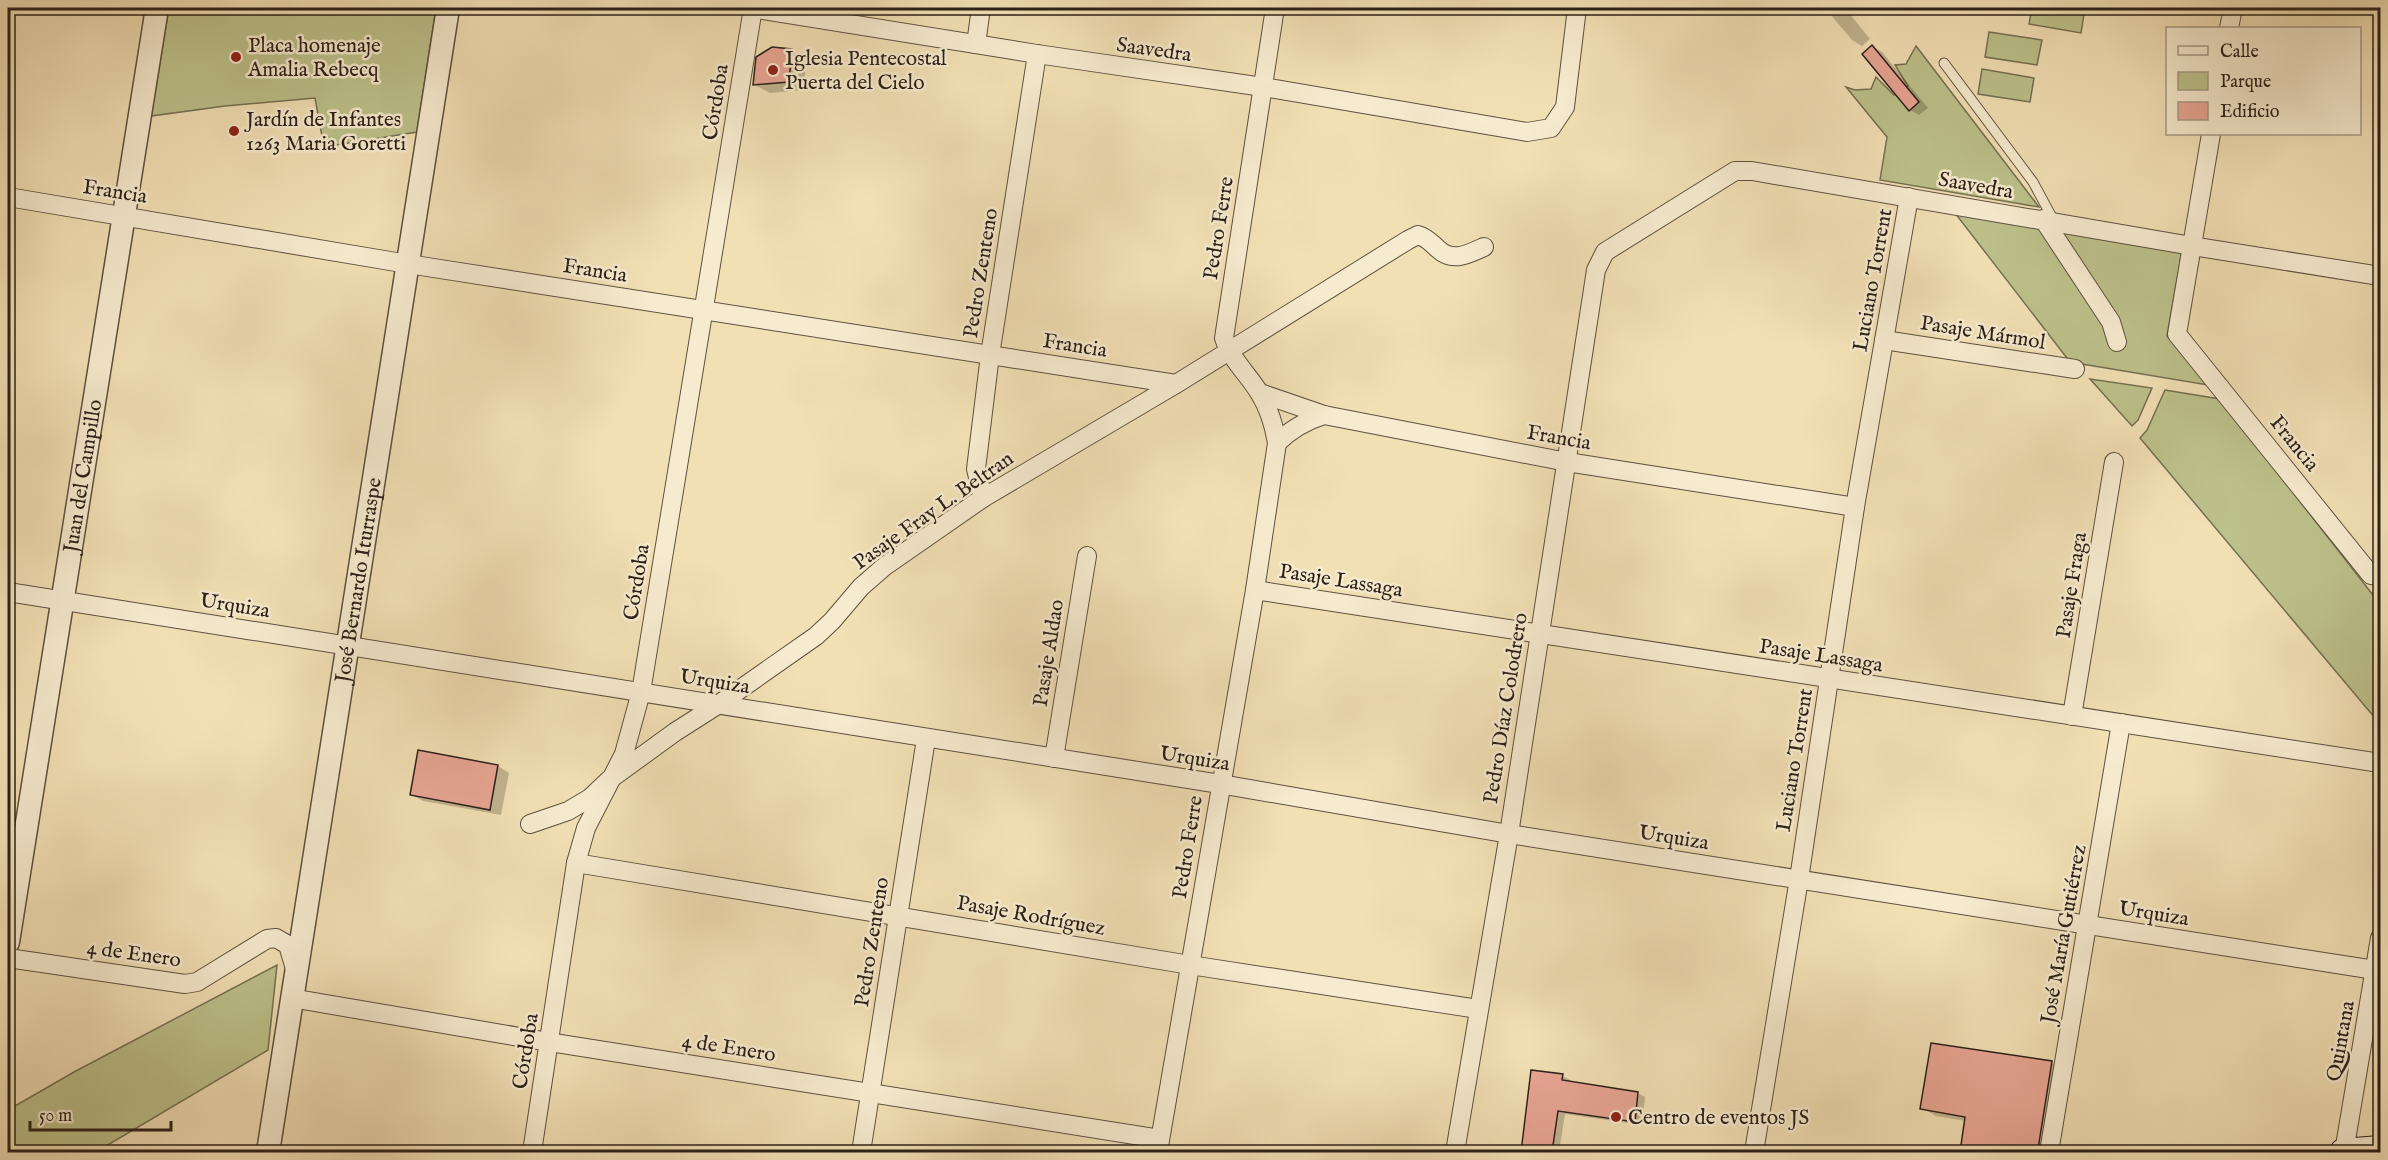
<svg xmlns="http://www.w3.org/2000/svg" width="2388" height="1160" font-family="'IM FELL English',serif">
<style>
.green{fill:#bdc18b;stroke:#747052;stroke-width:1.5}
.shadow{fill:#0003}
.building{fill:#e8a594;stroke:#2b2019;stroke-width:1.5}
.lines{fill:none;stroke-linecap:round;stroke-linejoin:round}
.service-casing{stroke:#5d5040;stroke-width:11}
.minor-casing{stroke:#5d5040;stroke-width:20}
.tertiary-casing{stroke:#5d5040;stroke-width:25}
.secondary-casing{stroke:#2b2019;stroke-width:28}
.service{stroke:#f7ebcf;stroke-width:9}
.minor{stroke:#f7ebcf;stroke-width:18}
.tertiary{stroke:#f7ebcf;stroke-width:22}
.secondary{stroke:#f7ebcf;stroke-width:26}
.poi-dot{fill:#8f2418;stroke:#f7ebcf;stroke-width:2}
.labels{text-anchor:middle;stroke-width:5;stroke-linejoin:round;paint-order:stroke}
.poi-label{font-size:21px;fill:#2b2019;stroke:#f7ebcf;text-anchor:start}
.street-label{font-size:21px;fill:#2b2019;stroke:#f7ebcf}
</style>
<rect width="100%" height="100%" fill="#f2e0b5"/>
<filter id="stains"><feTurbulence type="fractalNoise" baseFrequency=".00333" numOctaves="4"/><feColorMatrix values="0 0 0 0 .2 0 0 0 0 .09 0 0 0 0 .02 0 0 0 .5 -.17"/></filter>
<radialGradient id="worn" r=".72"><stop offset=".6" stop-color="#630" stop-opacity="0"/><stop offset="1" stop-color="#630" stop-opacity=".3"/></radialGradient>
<g class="green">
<path d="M169 8H436L417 132 324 147 315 98 225 106 151 116Z"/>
<path d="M2032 8H2085L2081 33 2029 24Z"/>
<path d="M1989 32 2042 40 2037 65 1985 57Z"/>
<path d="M1916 46 2039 207 1880 180 1887 137 1846 87 1855 90 1871 89 1876 77 1894 95 1908 86 1895 65 1906 64Z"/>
<path d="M1982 69 2034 78 2030 102 1978 94Z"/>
<path d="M1955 213 2182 251 2167 336 2208 385 2070 362Z"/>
<path d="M2090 379 2152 388 2138 420 2132 426Z"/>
<path d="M2165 390 2220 399 2380 604V724L2140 438 2147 430Z"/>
<path d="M277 965 268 1050 96 1152H8V1110L74 1072Z"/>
</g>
<g class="shadow">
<path d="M1825 8H1845L1870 39 1862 46 1852 40Z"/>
<path d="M1873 47 1882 52 1928 108 1919 115 1910 110Z"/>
<path d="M791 51 806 59 804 90 770 93 755 85Z"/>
<path d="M498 766 509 773 501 815 423 801 412 795Z"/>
<path d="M1932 1045 2052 1063 2066 1071 2053 1152H1961L1966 1121 1936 1116 1922 1108Z"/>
<path d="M1532 1072 1563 1076 1570 1080 1569 1083 1638 1093 1645 1097 1642 1125 1565 1114 1559 1152H1522Z"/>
</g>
<g class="building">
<path d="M1872 45 1919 102 1909 111 1862 54Z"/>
<path d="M772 47 792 49 789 82 753 85 756 57Z"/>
<path d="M418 750 498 765 490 810 410 795Z"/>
<path d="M1931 1043 2052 1061 2038 1149 2035 1152H1960L1965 1117 1920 1109Z"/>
<path d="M1531 1070 1563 1074 1562 1080 1638 1092 1635 1122 1558 1111 1552 1152H1521Z"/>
</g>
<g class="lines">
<defs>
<path id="service" d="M1944 63 2033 182 2054 221"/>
<g id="minor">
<path d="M750 8 1037 54 1263 87 1527 132 1551 128 1565 107 1577 8"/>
<path d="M2229 28 2233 8"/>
<path d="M976 44 981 8"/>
<path d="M2211 134 2177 334 2371 575 2380 576"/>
<path d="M8 197 408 264 1176 384"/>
<path d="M2043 219 2111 322 2117 342"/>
<path d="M1884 340 2075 369"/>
<path d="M1260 393 1324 415 1567 462 1855 507"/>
<path d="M1277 443C1291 429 1305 421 1324 415"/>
<path d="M983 498 976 469 990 355 1037 54"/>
<path d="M1255 590 2380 763"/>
<path d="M8 592 1220 784 1509 834 2375 970"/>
<path d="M2072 716 2114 462"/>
<path d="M1054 758 1087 556"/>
<path d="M530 824 568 811 590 798 609 780 675 732 719 704 816 636 832 621 861 587 885 566 983 498 1176 384 1408 240 1418 235C1428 238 1431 243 1438 249 1453 263 1468 254 1484 247"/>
<path d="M576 863 1190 965 1478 1009"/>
<path d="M8 958 185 984 197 982 267 939 276 938 288 945 295 969"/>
<path d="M291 998 549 1042 1160 1139"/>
<path d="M532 1152 576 863 586 828 624 754 641 692 753 8"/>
<path d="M861 1152 926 739"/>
<path d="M1158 1152 1255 590 1277 443C1274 425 1270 410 1260 394 1249 375 1231 360 1224 338L1275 8"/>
<path d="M1455 1152 1509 834 1596 270 1605 252 1735 171H1752L2192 246 2380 276"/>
<path d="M1754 1152 1799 879 1855 507 1909 197"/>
<path d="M2049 1152 2121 723"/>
<path d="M2344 1152 2380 938"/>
</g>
<g id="tertiary">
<path id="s1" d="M8 942 157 8"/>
<path id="s2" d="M268 1152 448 8"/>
</g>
<path id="secondary" d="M2343 1152 2380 1149"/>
</defs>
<use href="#service" class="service-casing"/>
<use href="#minor" class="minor-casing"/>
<use href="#tertiary" class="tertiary-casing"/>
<use href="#secondary" class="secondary-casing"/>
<use href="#service" class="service"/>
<use href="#minor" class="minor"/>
<use href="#tertiary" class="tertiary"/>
<use href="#secondary" class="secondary"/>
</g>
<g class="poi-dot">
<circle cx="236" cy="57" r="6"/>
<circle cx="773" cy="70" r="6"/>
<circle cx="234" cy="131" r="6"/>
<circle cx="1616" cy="1117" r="6"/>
</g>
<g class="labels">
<g class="poi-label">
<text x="248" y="52">Placa homenaje<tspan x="248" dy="24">Amalia Rebecq</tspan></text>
<text x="785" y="65">Iglesia Pentecostal<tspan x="785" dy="24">Puerta del Cielo</tspan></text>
<text x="246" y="126">Jardín de Infantes<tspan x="246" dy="24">1263 Maria Goretti</tspan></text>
<text x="1628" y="1124">Centro de eventos JS</text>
</g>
<g class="street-label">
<text transform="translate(1154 49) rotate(8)" y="7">Saavedra</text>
<text transform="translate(715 102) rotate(-81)" y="7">Córdoba</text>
<text transform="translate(1976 185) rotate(10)" y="7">Saavedra</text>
<text transform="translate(115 191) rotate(9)" y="7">Francia</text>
<text transform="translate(1218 228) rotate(-81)" y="7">Pedro Ferre</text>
<text transform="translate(595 270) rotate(9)" y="7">Francia</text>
<text transform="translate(980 273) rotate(-81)" y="7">Pedro Zenteno</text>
<text transform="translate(1872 280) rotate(-80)" y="7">Luciano Torrent</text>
<text transform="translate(1983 332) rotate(9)" y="7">Pasaje Mármol</text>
<text transform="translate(1075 345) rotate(9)" y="7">Francia</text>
<text transform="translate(1559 437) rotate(10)" y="7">Francia</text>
<text transform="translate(2295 443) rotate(51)" y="7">Francia</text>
<text dy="7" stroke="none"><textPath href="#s1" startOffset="472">Juan del Campillo</textPath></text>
<text transform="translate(933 510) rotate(-35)" y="7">Pasaje Fray L. Beltran</text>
<text dy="7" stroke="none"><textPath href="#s2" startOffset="579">José Bernardo Iturraspe</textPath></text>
<text transform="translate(1341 580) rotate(9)" y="7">Pasaje Lassaga</text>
<text transform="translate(636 582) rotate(-81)" y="7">Córdoba</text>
<text transform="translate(2071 585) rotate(-81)" y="7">Pasaje Fraga</text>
<text transform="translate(235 605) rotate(9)" y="7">Urquiza</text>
<text transform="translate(1048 653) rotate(-81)" y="7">Pasaje Aldao</text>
<text transform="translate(1821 655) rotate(9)" y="7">Pasaje Lassaga</text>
<text transform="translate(715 681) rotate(9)" y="7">Urquiza</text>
<text transform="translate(1505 708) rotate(-81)" y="7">Pedro Díaz Colodrero</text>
<text transform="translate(1195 758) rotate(9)" y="7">Urquiza</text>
<text transform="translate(1794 760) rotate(-81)" y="7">Luciano Torrent</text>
<text transform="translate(1674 837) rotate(9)" y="7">Urquiza</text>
<text transform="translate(1187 847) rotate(-81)" y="7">Pedro Ferre</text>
<text transform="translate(2154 913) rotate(9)" y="7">Urquiza</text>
<text transform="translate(1031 915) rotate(10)" y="7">Pasaje Rodríguez</text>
<text transform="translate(2063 934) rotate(-80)" y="7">José María Gutiérrez</text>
<text transform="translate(871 942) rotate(-81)" y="7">Pedro Zenteno</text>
<text transform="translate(134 953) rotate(8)" y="7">4 de Enero</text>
<text transform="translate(2340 1041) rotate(-80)" y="7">Quintana</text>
<text transform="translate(729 1047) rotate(9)" y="7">4 de Enero</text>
<text transform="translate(525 1051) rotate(-81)" y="7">Córdoba</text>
</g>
</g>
<rect width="2388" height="1160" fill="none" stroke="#f2e0b5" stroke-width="30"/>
<rect x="9" y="9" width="2370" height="1142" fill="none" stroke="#2b2019" stroke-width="3"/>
<rect x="15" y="15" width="2358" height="1130" fill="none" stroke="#2b2019" stroke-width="1.5"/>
<rect x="2166" y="27" width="195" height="108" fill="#f7ebcf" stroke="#a59a86" stroke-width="1.5"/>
<rect x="2178" y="46" width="30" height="9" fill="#f7ebcf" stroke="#a59a86" stroke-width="1.5"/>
<text x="2220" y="57" font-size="18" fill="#2b2019">Calle</text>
<rect x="2178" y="72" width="30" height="18" fill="#bdc18b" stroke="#a59a86" stroke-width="1.5"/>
<text x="2220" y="87" font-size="18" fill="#2b2019">Parque</text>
<rect x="2178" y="102" width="30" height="18" fill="#e8a594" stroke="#a59a86" stroke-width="1.5"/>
<text x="2220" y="117" font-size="18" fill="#2b2019">Edificio</text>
<path d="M30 1121v9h141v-9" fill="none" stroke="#2b2019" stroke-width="3"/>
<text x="39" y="1121" font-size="18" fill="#2b2019" stroke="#f7ebcf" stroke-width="4.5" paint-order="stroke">50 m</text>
<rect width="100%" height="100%" filter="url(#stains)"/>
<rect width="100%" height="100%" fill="url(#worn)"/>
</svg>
